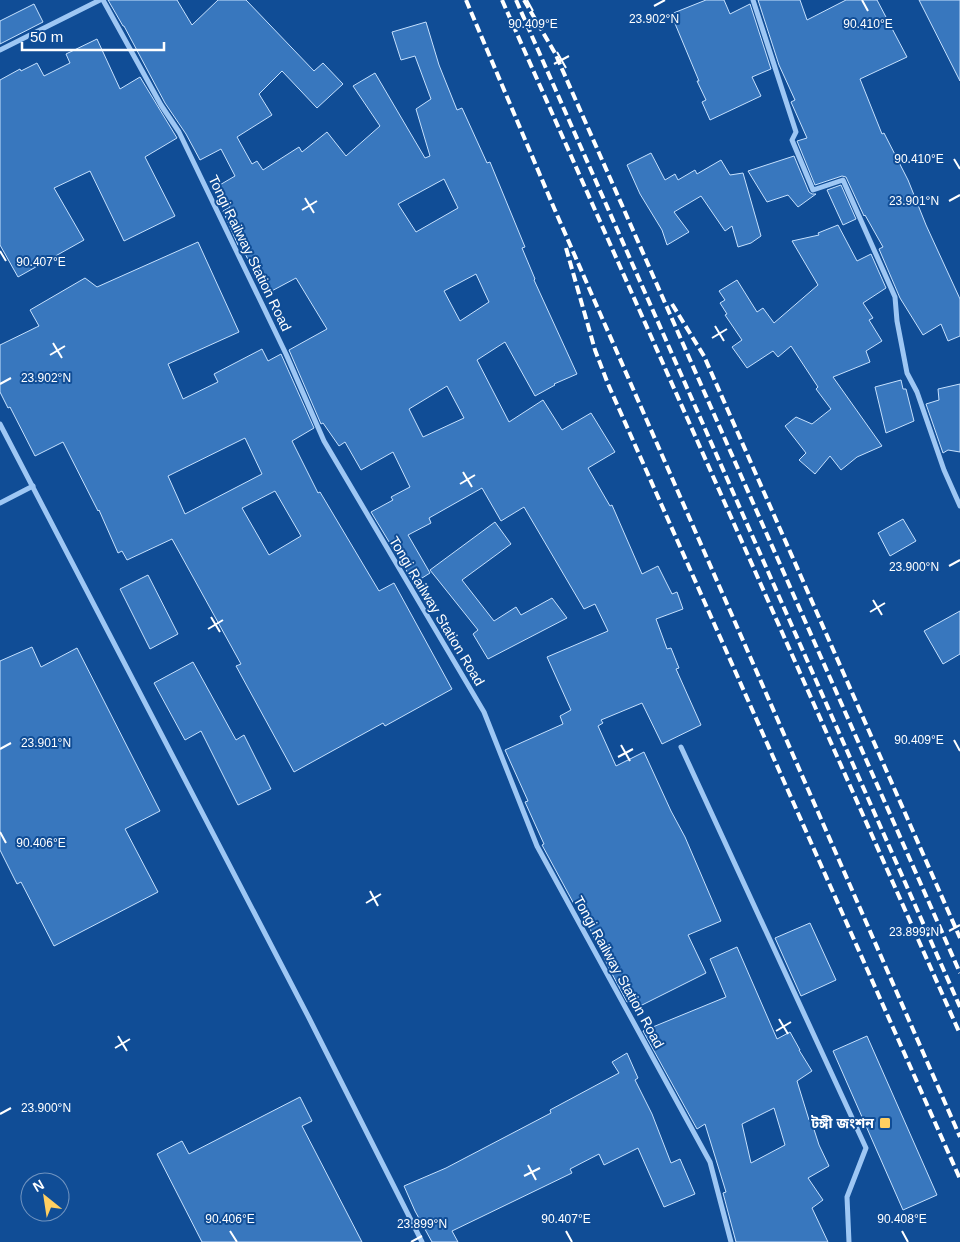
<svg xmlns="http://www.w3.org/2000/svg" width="960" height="1242" font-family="Helvetica,'Noto Sans Bengali',sans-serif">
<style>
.building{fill:#3877be;stroke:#c6e1fe;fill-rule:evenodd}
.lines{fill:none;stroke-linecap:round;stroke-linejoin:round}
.minor{stroke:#9ec7f4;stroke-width:5}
.rail{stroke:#fff;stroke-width:4;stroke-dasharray:9 4;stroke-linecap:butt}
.ticks{fill:none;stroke:#fff;stroke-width:2}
.poi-dot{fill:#ffcf61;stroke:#104d96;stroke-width:2}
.labels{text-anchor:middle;stroke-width:4;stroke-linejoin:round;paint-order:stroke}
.street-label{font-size:14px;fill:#fff;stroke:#104d96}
.poi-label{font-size:14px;font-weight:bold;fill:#fff;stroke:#104d96;text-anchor:end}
.ticks-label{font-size:12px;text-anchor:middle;fill:#fff;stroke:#104d96;stroke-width:4;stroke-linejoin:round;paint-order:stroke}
</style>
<rect width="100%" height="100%" fill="#104d96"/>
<g class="building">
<path d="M108 0H177L192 25 218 0H246L314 71 323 63 343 84 317 108 282 71 259 94 272 115 237 137 252 164 257 161 263 170 299 147 302 152 327 132 346 156 380 126 353 86 375 73 425 158 430 156 416 109 431 99 415 56 401 60 392 32 426 22 439 65 457 110 462 108 487 163 490 162 525 247 522 248 535 279 534 280 577 374 554 384 555 385 535 396 505 342 477 360 509 422 543 400 562 430 591 413 615 452 588 468 610 506 612 505 642 574 658 566 672 594 677 592 683 609 656 619 667 649 671 648 679 668 676 669 701 725 662 744 642 703 601 720 603 723 598 726 616 766 644 752 671 811 685 837 721 921 688 935 706 973 634 1009 631 1000 627 1002 610 970 577 902 574 904 542 845 544 844 525 802 528 801 505 750 563 724 560 716 571 710 547 657 608 631 595 604 584 609 524 507 501 521 482 488 429 518 431 523 408 535 430 573 414 583 371 512 393 500 391 497 410 487 393 452 361 470 345 442 339 446 323 423 321 424 289 350 327 329 296 278 266 294 240 244 238 245 223 211 230 207 218 186 235 176 221 149 200 160 186 134 165 103 124 26H123ZM444 179 458 208 416 232 398 204ZM476 274 489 302 460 321 444 291ZM447 386 464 418 423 437 409 409Z"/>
<path d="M706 0H724L730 14 750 4 771 69 752 77 761 96 710 120 702 102 706 100 697 81H699L671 14Z"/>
<path d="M758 0H800L807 20 846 0H877L907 57 860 79 882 134 884 133 908 180 926 225 960 299V336L948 341 941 324 923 335 900 298 879 249 883 247 865 215 864 216 846 177 842 176 815 185 797 141 807 138 791 102 795 100 779 65Z"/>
<path d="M919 0H960V81Z"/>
<path d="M34 4 43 22 0 44V21Z"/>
<path d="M97 39 120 89 140 77 177 138 145 157 175 216 124 241 90 171 54 188 84 240 18 277 0 245V80L20 69 21 71 37 63 44 76 70 63 66 54Z"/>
<path d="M651 153 665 180 675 174 678 180 695 170 697 174 721 160 730 175 743 173 761 236 751 243 738 247 732 226 725 231 701 196 674 212 689 232 667 245 662 230 640 194 627 165Z"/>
<path d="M794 156 809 192 812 194H816L798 207 788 195 767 202 748 171Z"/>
<path d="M841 185 856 219 843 225 827 190Z"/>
<path d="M838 225 857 261 871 254 886 288 863 303 873 318 869 320 882 341 866 351 870 362 833 377 882 446 857 457 841 470 830 456 815 474 799 460 806 453 785 426 796 417 812 424 831 409 816 389 818 387 791 346 778 357 773 351 747 368 732 347 742 340 725 315 727 314 720 303 725 300 719 291 737 280 757 312 763 308 774 323 818 285 792 241 819 235 818 233Z"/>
<path d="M198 242 239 332 168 364 183 399 218 382 214 374 262 349 268 361 281 354 314 428 292 441 318 493 320 492 379 591 394 583 452 689 385 726 383 723 294 772 236 666 241 664 172 539 127 560 122 551 118 553 99 510 98 511 63 442 35 456 10 407 8 408 0 392V345L39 326 30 310 85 278 97 287ZM245 438 262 474 185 514 168 476ZM275 491 301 536 269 555 242 508Z"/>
<path d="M901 380 903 389H906L914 421 886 433 875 387Z"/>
<path d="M960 384V452L948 450 943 453 926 404 939 400 938 389Z"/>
<path d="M903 519 916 541 890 556 878 533Z"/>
<path d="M495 522 511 544 462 580 494 621 516 607 521 615 552 598 567 618 488 659 473 634 478 630 430 570Z"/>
<path d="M148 575 178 634 150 649 120 589Z"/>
<path d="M960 611V654L943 664 924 631Z"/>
<path d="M32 647 41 667 77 648 160 811 125 829 158 892 54 946 21 882 17 884 0 850V661Z"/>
<path d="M193 662 236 740 244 735 271 789 238 805 201 731 185 740 154 683Z"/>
<path d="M810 923 836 980 801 996 775 938Z"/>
<path d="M737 947 777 1039 790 1032 800 1050H799L812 1071 797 1081 809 1120H811L819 1145 829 1166 808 1178 823 1200 812 1208 828 1242H736L723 1193 726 1192 705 1124 697 1129 643 1031 726 997 710 959ZM774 1108 785 1145 751 1163 742 1124Z"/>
<path d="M867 1036 937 1195 903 1210 833 1051Z"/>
<path d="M627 1053 638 1078 635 1080 652 1114 671 1163 680 1159 695 1194 664 1207 638 1148 604 1165 599 1154 570 1169 572 1173 452 1231 458 1242H432L415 1211 404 1186 446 1168 551 1113 550 1110 619 1073 612 1062Z"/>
<path d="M300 1097 312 1121 302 1126 362 1242H202L157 1154 182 1141 189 1154Z"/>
</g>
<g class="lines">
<g class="minor">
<path d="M103 0 161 105 179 132 286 354 324 441 484 712 537 846 710 1162 731 1242"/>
<path d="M753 0 796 132 792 140 813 190 843 180 895 297 897 321 907 373 917 392 944 470 960 506"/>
<path d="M0 50 100 0"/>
<path d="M0 424 309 1018 422 1242"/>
<path d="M0 503 33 486"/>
<path d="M681 747 866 1148 847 1197 849 1242"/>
</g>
<g class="rail">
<path d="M466 0 554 208 960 1137"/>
<path d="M502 0 960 1034"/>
<path d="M516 0 960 1007"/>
<path d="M524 0 555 53 960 973"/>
<path d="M566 248 595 350 608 384 960 1179"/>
<path d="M672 304 704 356 960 938"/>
</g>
</g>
<path class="ticks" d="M527 0 533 11M862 0 868 11M654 6 665 0M557 52 566 68M554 64 569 56M954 159 960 169M305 198 314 213M949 201 960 195M302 210 317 201M0 251 6 261M715 326 724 341M712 338 727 329M53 343 62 358M50 355 65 346M0 384 11 378M463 472 472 487M460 484 475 475M949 566 960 560M873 600 882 615M870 612 885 603M211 617 220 632M208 629 223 620M954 740 960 751M621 745 630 761M0 749 11 743M618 757 633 749M0 832 6 843M370 891 378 906M366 903 381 894M949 931 960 925M779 1019 788 1034M776 1031 791 1022M118 1036 127 1051M115 1048 130 1039M0 1114 11 1108M528 1165 536 1180M524 1176 540 1168M230 1231 237 1242M566 1231 572 1242M902 1231 908 1242M411 1242 422 1236"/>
<rect class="poi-dot" x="879" y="1117" width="12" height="12" rx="2.5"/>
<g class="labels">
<g class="street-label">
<text transform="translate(250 253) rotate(64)" y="5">Tongi Railway Station Road</text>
<text transform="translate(437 611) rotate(59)" y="5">Tongi Railway Station Road</text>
<text transform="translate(619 972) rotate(61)" y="5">Tongi Railway Station Road</text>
</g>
<g class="poi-label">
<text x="874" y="1128">টঙ্গী জংশন</text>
</g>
</g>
<g class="ticks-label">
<text x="654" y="23">23.902°N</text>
<text x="533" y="28">90.409°E</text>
<text x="868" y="28">90.410°E</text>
<text x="919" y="163">90.410°E</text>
<text x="914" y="205">23.901°N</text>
<text x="41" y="266">90.407°E</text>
<text x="46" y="382">23.902°N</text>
<text x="914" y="571">23.900°N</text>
<text x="919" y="744">90.409°E</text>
<text x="46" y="747">23.901°N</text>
<text x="41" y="847">90.406°E</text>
<text x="914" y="936">23.899°N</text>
<text x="46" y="1112">23.900°N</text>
<text x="230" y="1223">90.406°E</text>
<text x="566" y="1223">90.407°E</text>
<text x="902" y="1223">90.408°E</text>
<text x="422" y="1228">23.899°N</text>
</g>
<g transform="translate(45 1197) rotate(330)"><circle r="24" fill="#104d96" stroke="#7094c0"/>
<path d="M0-4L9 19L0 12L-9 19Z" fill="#ffcf61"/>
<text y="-8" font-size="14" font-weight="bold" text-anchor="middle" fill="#ffffff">N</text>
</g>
<path d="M22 42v8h142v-8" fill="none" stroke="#ffffff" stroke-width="2.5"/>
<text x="30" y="42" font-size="15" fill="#ffffff" stroke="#104d96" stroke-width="4" paint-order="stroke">50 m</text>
</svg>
